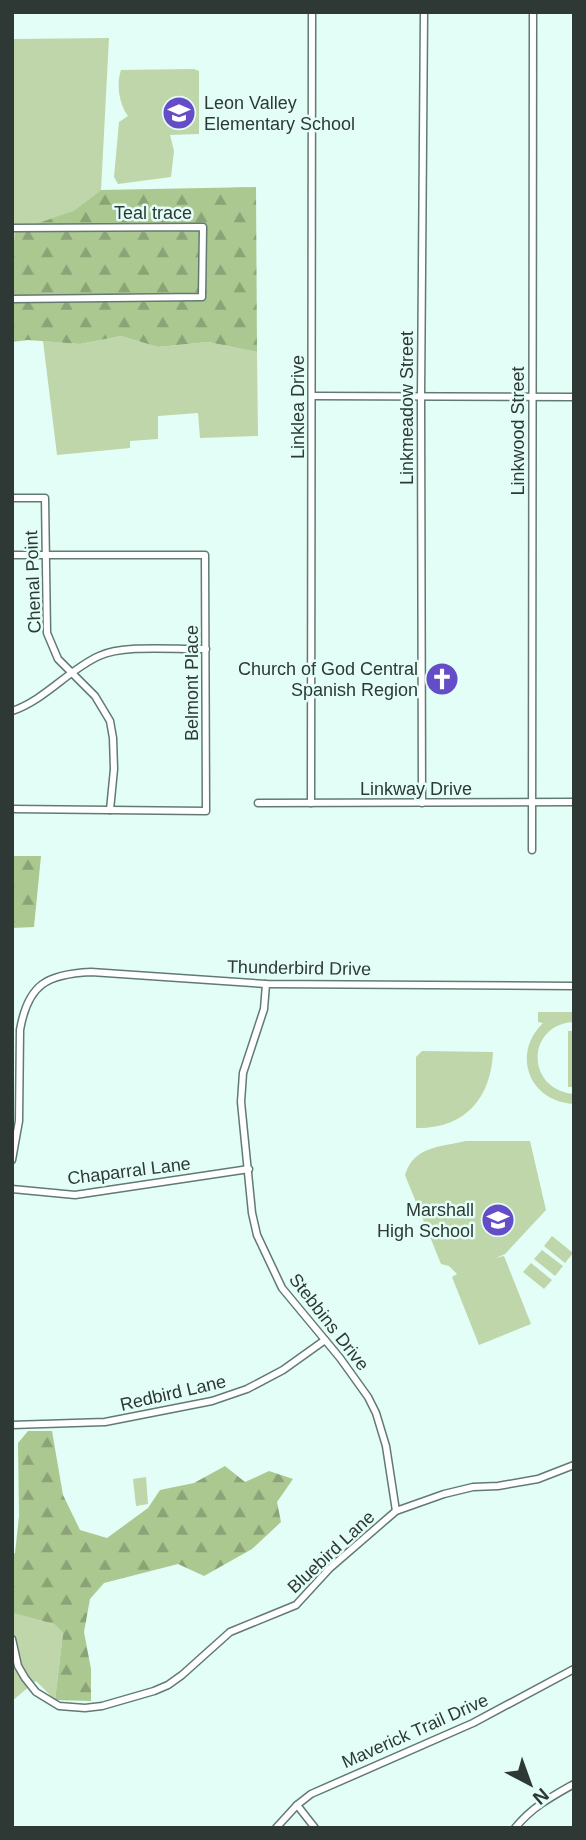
<svg xmlns="http://www.w3.org/2000/svg" width="586" height="1840" font-family="Helvetica,sans-serif">
<style>
.grass{fill:#bed6a9}
.forest{fill:url(#forest-firs)}
.lines{fill:none;stroke-linecap:round;stroke-linejoin:round}
.street-casing{stroke:#627a73;stroke-width:9}
.street{stroke:#fff;stroke-width:6}
.labels{text-anchor:middle;stroke-width:5;stroke-linejoin:round;paint-order:stroke}
.poi-label{font-size:18px;fill:#2e3936;stroke:#e3fef6;text-anchor:end}
.street-label{font-size:18px;fill:#2e3936;stroke:#e3fef6}
</style>
<defs>
<pattern id="forest-firs" width="22" height="20" patternUnits="userSpaceOnUse" patternTransform="scale(1.75)"><rect width="22" height="20" fill="#aac88f"/><path d="M5 1l3.5 6h-7zM16 11l3.5 6h-7z" fill="#8ba376"/></pattern>
</defs>
<rect width="100%" height="100%" fill="#e3fef6"/>
<g class="grass">
<path d="M109 38 101 190 73 211 56 218 12 254V39Z"/>
<path d="M194 69 199 71V134L170 135 174 151 171 177 118 184 114 177 119 122 128 116C119 104 116 84 121 70Z"/>
<path d="M121 336 158 347 208 342 257 352 258 436 200 438 198 413 158 416V439L130 441V448L57 455 43 341 80 344Z"/>
<path d="M538 1012H574V1022C526 1024 525 1090 574 1094V1104C529 1102 511 1054 543 1023L538 1022Z"/>
<rect x="568" y="1031" width="6" height="56"/>
<path d="M422 1051 493 1052C491 1098 465 1129 416 1128V1057Z"/>
<path d="M466 1141H530L546 1210 505 1254 496 1258 504 1256 531 1324 479 1345 452 1277 457 1274 449 1266 441 1264 405 1175C414 1146 440 1147 466 1141Z"/>
<path d="M552 1236 573 1253 565 1263 544 1246Z"/>
<path d="M542 1250 563 1266 555 1276 534 1259Z"/>
<path d="M531 1263 552 1280 544 1289 523 1272Z"/>
<path d="M146 1477 148 1504 136 1506 133 1479Z"/>
<path d="M12 1613 54 1624 63 1633 55 1700 36 1681 12 1701Z"/>
</g>
<g class="forest">
<path d="M256 187 257 352 208 342 158 347 121 336 80 344 28 340 12 342V254L16 231 73 211 101 190Z"/>
<path d="M12 856H41L34 927 12 928Z"/>
<path d="M28 1431H52L63 1495 80 1530 107 1538 148 1508 160 1490 194 1483 225 1466 245 1482 269 1471 293 1479 277 1502 281 1522 252 1549 204 1576 178 1564 104 1583 90 1599 84 1632 91 1669V1701L55 1700 63 1633 54 1624 12 1613V1555L15 1553 19 1516 18 1443Z"/>
</g>
<g class="lines">
<defs>
<g id="street">
<path d="M12 228 203 227 202 297 12 299"/>
<path d="M312 396 574 397"/>
<path d="M12 498H45L47 633 58 659 95 696 110 721 113 738 114 769 110 810"/>
<path d="M12 555H205L206 811 12 809"/>
<path d="M12 711C45 700 68 670 99 656 125 644 176 650 206 649"/>
<path d="M258 803 574 802"/>
<path d="M311 803 312 12"/>
<path d="M422 803 421 396 424 12"/>
<path d="M532 850 533 12"/>
<path d="M266 984 264 1009 243 1073 241 1102 252 1213 257 1235 282 1288 340 1358 368 1397 376 1413 386 1446 396 1511"/>
<path d="M12 1160 19 1121 20 1030C28 984 47 974 91 972L266 984 574 986"/>
<path d="M12 1189 75 1195 249 1169"/>
<path d="M12 1425 105 1422 212 1401 247 1389 283 1370 325 1340"/>
<path d="M12 1639 18 1666 25 1678 36 1692 59 1706 85 1708 102 1706 154 1691 168 1685 182 1675 230 1632 296 1605 330 1568 396 1511 444 1494 473 1487 498 1486 538 1479 574 1465"/>
<path d="M297 1805 315 1828"/>
<path d="M276 1828 297 1805 311 1794 473 1723 574 1669"/>
<path d="M515 1828C532 1807 551 1797 574 1784"/>
</g>
</defs>
<use href="#street" class="street-casing"/>
<use href="#street" class="street"/>
</g>
<defs>
<symbol id="school-disc" viewBox="-11 -11 22 22"><circle r="9.5" fill="#644dc6" stroke="#e3fef6"/><path d="M0-5L7-2L0 1L-7-2ZM-4 1L0 2.5L4 1V4Q0 6-4 4Z" fill="#fff"/></symbol>
<symbol id="church-disc" viewBox="-11 -11 22 22"><circle r="9.5" fill="#644dc6" stroke="#e3fef6"/><path d="M-1.2-6h2.4v3.5h3.3v2.4h-3.3V6h-2.4V-.1h-3.3v-2.4h3.3Z" fill="#fff"/></symbol>
</defs>
<g fill-rule="evenodd">
<use href="#school-disc" x="160" y="94" width="38" height="38"/>
<use href="#church-disc" x="423" y="660" width="38" height="38"/>
<use href="#school-disc" x="479" y="1201" width="38" height="38"/>
</g>
<g class="labels">
<g class="poi-label">
<text x="204" y="109" text-anchor="start">Leon Valley<tspan x="204" dy="21">Elementary School</tspan></text>
<text x="418" y="675">Church of God Central<tspan x="418" dy="21">Spanish Region</tspan></text>
<text x="474" y="1216">Marshall<tspan x="474" dy="21">High School</tspan></text>
</g>
<g class="street-label">
<text x="153" y="219">Teal trace</text>
<text transform="translate(298 407) rotate(-90)" y="6">Linklea Drive</text>
<text transform="translate(407 408) rotate(-90)" y="6">Linkmeadow Street</text>
<text transform="translate(518 431) rotate(-90)" y="6">Linkwood Street</text>
<text transform="translate(33 582) rotate(-92)" y="6">Chenal Point</text>
<text transform="translate(192 683) rotate(-90)" y="6">Belmont Place</text>
<text x="416" y="795">Linkway Drive</text>
<text transform="translate(299 968) rotate(1)" y="6">Thunderbird Drive</text>
<text transform="translate(129 1171) rotate(-7)" y="6">Chaparral Lane</text>
<text transform="translate(329 1322) rotate(52)" y="6">Stebbins Drive</text>
<text transform="translate(173 1393) rotate(-13)" y="6">Redbird Lane</text>
<text transform="translate(331 1552) rotate(-43)" y="6">Bluebird Lane</text>
<text transform="translate(415 1731) rotate(-24)" y="6">Maverick Trail Drive</text>
</g>
</g>
<rect width="586" height="1840" fill="none" stroke="#2e3936" stroke-width="28"/>
<g transform="translate(530 1784) rotate(139)" stroke="#e3fef6" stroke-width="5" paint-order="stroke">
<path d="M0-5L12 26L0 18L-12 26Z" fill="#2e3936"/>
<text y="-10" font-size="19" font-weight="bold" text-anchor="middle" fill="#2e3936">N</text>
</g>
</svg>
